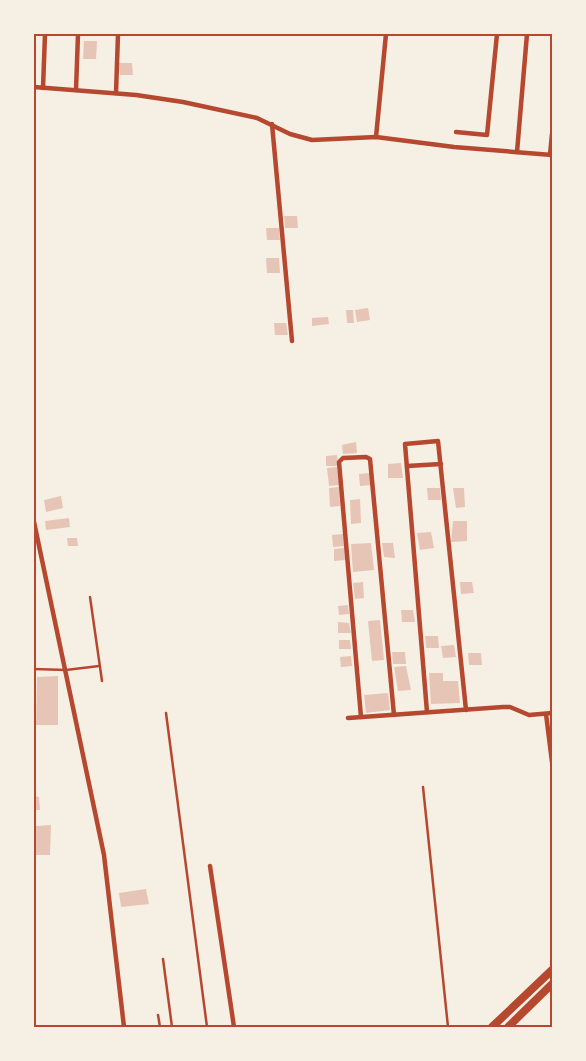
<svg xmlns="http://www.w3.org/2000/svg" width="586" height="1061" font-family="'IBM Plex Sans',sans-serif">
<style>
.building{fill:#e6c5b7}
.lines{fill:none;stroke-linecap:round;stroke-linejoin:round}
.service{stroke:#b5482f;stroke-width:2.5}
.minor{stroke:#b5482f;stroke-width:4.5}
.trunk{stroke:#b5482f;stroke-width:8}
.neatline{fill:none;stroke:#b5482f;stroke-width:2}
</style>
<rect width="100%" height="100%" fill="#f6efe4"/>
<g class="building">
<path d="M84 41H97L96 59H83Z"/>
<path d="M119 63H132L133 75H120Z"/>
<path d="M284 216H297L298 228H285Z"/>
<path d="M266 228H279L280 240H267Z"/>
<path d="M266 258H279L280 273H267Z"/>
<path d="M368 308 370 320 357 322 355 310Z"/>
<path d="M346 310H353L354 323H347Z"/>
<path d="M328 317 329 324 312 326V318Z"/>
<path d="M274 323H286L288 335H275Z"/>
<path d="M356 442 357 453 343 454 342 445Z"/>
<path d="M337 455 338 466H326V456Z"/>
<path d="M401 463 403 478H388V464Z"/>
<path d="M337 467 339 485 329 486 327 468Z"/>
<path d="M370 473 371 485 360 486 359 474Z"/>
<path d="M339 487 340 506 330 507 329 488Z"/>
<path d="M427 488H440L441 500H428Z"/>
<path d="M453 488H464L465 507 456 508Z"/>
<path d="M61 496 63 508 46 512 44 500Z"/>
<path d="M360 499 361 523 351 524 350 500Z"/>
<path d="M69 518 70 527 46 530 45 521Z"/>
<path d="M453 521H467V541L451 542Z"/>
<path d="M431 532 434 548 420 550 417 533Z"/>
<path d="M343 534 344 546 333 547 332 535Z"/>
<path d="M67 538H77L78 546H68Z"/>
<path d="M371 543 374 570 353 572 351 544Z"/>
<path d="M382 543H393L395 558 384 557Z"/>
<path d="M345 548 346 560 334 561V549Z"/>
<path d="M363 582 364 598 355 599 353 583Z"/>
<path d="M460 582H472L474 593 461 594Z"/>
<path d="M348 605 349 614 339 615 338 606Z"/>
<path d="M401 610H413L415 622H402Z"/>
<path d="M380 620 384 660 372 661 368 621Z"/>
<path d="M338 622 349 623 351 633H338Z"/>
<path d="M425 636H438L439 648H426Z"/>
<path d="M339 640H350L351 649H339Z"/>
<path d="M454 645 456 657 443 658 441 646Z"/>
<path d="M392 652H405L406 664H393Z"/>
<path d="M468 653H481L482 665H469Z"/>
<path d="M351 656 352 666 341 667 340 657Z"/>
<path d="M406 666 411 690 398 691 394 667Z"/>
<path d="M429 673H443V681H458L460 703 431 704Z"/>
<path d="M58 676V725H36L37 677Z"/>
<path d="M388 693 390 710 366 713 364 695Z"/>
<path d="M34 796 39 797 40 810H34Z"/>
<path d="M51 825 50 855H34L36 826Z"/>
<path d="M146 889 149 904 121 907 119 893Z"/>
</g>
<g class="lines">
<g class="service">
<path d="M90 597 102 681"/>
<path d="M34 669 66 670 99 666"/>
<path d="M166 713 207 1027"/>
<path d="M423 787 448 1027"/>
<path d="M163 959 172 1027"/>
<path d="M158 1015 160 1027"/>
</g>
<g class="minor">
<path d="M34 87 136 95 183 102 257 118 290 134 312 140 376 137 454 147 552 155"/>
<path d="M43 88 45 34"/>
<path d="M76 90 78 34"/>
<path d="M116 93 118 34"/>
<path d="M272 124 292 341"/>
<path d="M456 132 487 135 497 34"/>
<path d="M376 137 386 34"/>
<path d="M517 152 527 34"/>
<path d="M550 155 552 134"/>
<path d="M407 466 441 464"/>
<path d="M34 522 104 855 124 1027"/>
<path d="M427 712 405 444 438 441 466 710"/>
<path d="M546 714 552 762"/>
<path d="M361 717 339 462 343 458 366 457 370 459 394 715"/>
<path d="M348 718 503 707H510L529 715 552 713"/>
<path d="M210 866 234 1027"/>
</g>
<g class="trunk">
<path d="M492 1027 552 970"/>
<path d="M508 1027 552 984"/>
</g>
</g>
<rect width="586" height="1061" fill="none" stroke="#f6efe4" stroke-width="70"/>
<rect x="35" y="35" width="516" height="991" class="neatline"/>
</svg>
